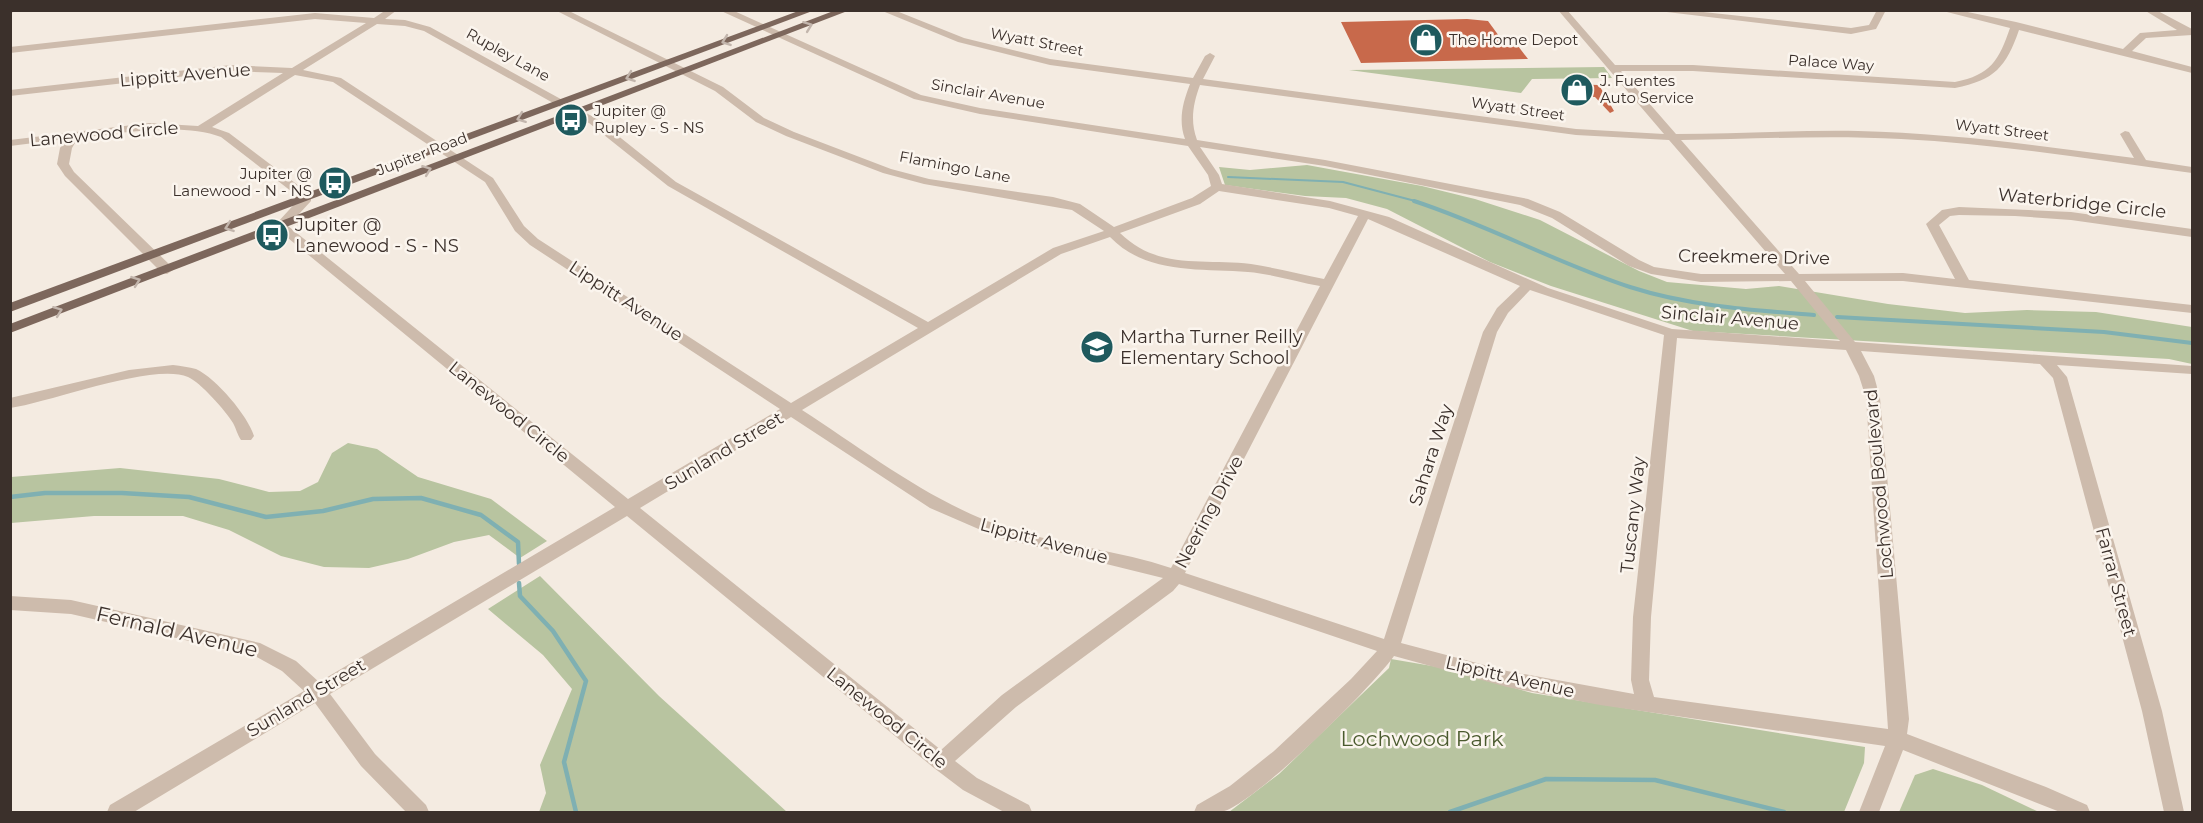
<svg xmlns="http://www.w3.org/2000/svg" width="2203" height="823" font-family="Montserrat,sans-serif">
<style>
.green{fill:#b8c4a0}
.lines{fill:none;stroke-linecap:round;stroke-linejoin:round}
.stream-far2{stroke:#7fb0b2;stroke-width:2}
.stream-far1{stroke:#7fb0b2;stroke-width:4}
.stream{stroke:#7fb0b2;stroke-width:4.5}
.building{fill:#c8694b}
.minor{fill:#cdbbac;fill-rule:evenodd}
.major{fill:#7d675c;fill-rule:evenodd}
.oneway{stroke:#c2b5ac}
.labels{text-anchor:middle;stroke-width:5;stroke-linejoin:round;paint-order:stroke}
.far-poi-label{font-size:15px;fill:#3b302b;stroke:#fbf5ee;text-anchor:start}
.far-street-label{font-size:15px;fill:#3b302b;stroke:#fbf5ee}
.street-label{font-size:18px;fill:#3b302b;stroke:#fbf5ee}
.poi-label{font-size:18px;fill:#3b302b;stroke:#fbf5ee;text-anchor:start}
.near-street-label{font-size:21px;fill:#3b302b;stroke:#fbf5ee}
.near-park-label{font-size:21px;fill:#4a5a2e;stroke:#fbf5ee}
</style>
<rect width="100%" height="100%" fill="#f4ebe1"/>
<g class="green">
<path d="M1604 67 1612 78 1532 79 1521 93 1349 70Z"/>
<path d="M1307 165 1422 186 1475 199 1540 220 1639 271 1667 282 1746 289 1779 286 1888 304 1965 313 2027 310 2096 312 2192 327V364L2169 359 1693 331 1551 286 1490 262 1387 209 1346 198 1305 196 1225 185 1219 167 1250 170Z"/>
<path d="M348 443 377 449 418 477 491 499 547 541 520 558 489 535 454 542 408 559 369 568 324 567 281 556 229 530 183 516H94L11 523V477L120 468 219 479 269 492 300 491 318 482 332 453Z"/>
<path d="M540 576 659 696 787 812H539L546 793 540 765 572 689 543 655 488 609Z"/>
<path d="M1391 659 1438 667 1532 693 1865 747 1864 763 1844 812H1229L1279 774 1389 668Z"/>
<path d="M1933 769 1982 785 2039 812H1899L1915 775Z"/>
</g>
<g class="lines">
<path class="stream-far2" d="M1228 177 1343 182 1419 202"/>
<g class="stream-far1">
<path d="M1414 201C1488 225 1556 263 1630 287 1689 306 1752 310 1814 315"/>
<path d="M1837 317 2104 332 2192 343"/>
</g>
<g class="stream">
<path d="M10 497 45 493H122L189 497 266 517 323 511 373 499 421 498 481 515 518 542 519 564"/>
<path d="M519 583 520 596 553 631 586 681 564 762 576 812"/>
<path d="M1450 812 1546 779 1655 780 1784 812"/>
</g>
</g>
<g class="building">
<path d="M1467 19 1488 21 1507 47 1518 46 1528 59 1361 63 1341 22Z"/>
<path d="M1568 84 1599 85 1614 111 1610 113 1595 97 1574 96Z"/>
</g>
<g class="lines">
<g class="minor">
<path d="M10 10H16L10 14Z"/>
<path d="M386 10H397L385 19 405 20 430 27 597 119 676 182 928 322 1053 248 1104 231 1072 210 924 184 883 173 786 136 756 122 715 91 555 10H567L723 87 764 118 794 132 891 169 929 179 1053 197 1080 204 1114 227 1192 198 1211 186 1208 175 1188 146 980 114 914 99 719 10H732L921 95 980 108 1185 139C1178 120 1183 102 1190 84L1050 65 958 42 880 10H894L964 38 1050 59 1193 78 1205 56 1210 53 1215 56 1203 79 1576 129 1664 134 1558 10H1567L1615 65H1693L1955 82C1991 75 1999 60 2010 28L1939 10H1958L2016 22 2123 49 2140 33 2177 30 2144 10H2156L2192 29V35L2146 38 2132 51 2192 67V73L2019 30C2006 67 1995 80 1955 88L1693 71H1621L1676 134C1736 134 1797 130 1858 131 1950 133 2042 146 2134 158L2120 134 2125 131 2129 132 2146 160 2192 167V173C2095 160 1999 144 1901 139 1828 135 1755 139 1681 140L1799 274 1903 273 1955 279 1926 224 1942 210 1959 207 2071 212 2192 229V237L2071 220 2015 216 1959 215 1950 216 1939 225 1969 280 2192 305V313L1903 281H1805L1855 342 2192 366V374L2057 365 2067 377 2162 711 2184 812H2164L2142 711 2053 378 2040 364 1861 351 1874 376 1880 398 1909 719 1907 734 2046 787 2087 805 2090 812H2060L1903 750 1879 812H1859L1885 746 1600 705 1507 687 1394 656C1373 686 1252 807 1221 812 1213 814 1202 812 1194 812L1197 805 1230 786 1274 751 1351 679 1377 651 1179 584 1173 591 1016 707 955 761 977 778 1029 805 1032 812H1004L963 790 934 768 627 516 330 694 375 754 426 805 429 812H406L361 766 315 703 134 812H107L110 805 304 691 282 671 255 656 71 614 10 610V596L71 600 260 643 296 661 319 682 615 507 277 229V223L300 198 221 137C184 122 118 133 78 138L72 148 69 164 74 172 172 267 173 270 167 274 162 273 65 176 57 164 60 148 66 139 10 146V140L149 123 198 126 283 73 231 71 10 96V90L231 65 292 68 366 23 315 19 10 53V47L315 13 374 18ZM377 24 405 26 424 31 589 123 668 186 918 328 791 403 538 239 524 226 493 178 341 78 303 70ZM295 75 333 82 485 182 515 231 530 245 780 409 628 499 288 226 311 201V195L229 133 212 127ZM1200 85 1576 135 1669 140 1785 274H1701L1654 267 1639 260 1560 212 1528 199 1325 160 1197 140C1190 121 1193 104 1200 85ZM1200 147 1325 166 1520 205 1552 218 1629 266 1651 274 1701 282 1791 281 1840 341 1672 329 1548 288 1389 217 1330 201 1222 184 1219 175ZM1219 191 1329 208 1358 216 1324 279C1300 274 1276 268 1251 264 1204 258 1159 271 1120 233L1200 204ZM1368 219 1520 286 1497 308 1483 332 1384 639 1185 573ZM1110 237C1147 275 1199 268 1248 272 1272 274 1297 282 1320 286L1171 568C1117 550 1060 545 1007 528 933 504 867 452 802 410L1061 254ZM1530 290 1664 335 1633 617 1631 680 1634 694 1507 671 1401 643 1497 332 1508 313ZM1677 338 1846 350 1859 376 1866 398 1888 729 1654 697 1649 680 1651 617ZM791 417 930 508 997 537 1163 578 1002 695 941 750 640 508Z"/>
<path d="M1650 10H1685L1851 28 1869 25 1877 10H1886L1876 29 1851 34Z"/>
<path d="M173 365C181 366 189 367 196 369 216 378 248 416 254 436L251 440H241C237 434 236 428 233 423 226 411 200 382 188 377 154 362 51 402 10 408V398L129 370Z"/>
</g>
<g class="major">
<path d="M801 10H815L10 312V303Z"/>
<path d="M836 10H850L10 333V324Z"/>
</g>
</g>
<defs><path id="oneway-chevron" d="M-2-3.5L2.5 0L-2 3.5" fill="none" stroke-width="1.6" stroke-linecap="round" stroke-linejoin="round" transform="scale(1.5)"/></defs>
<g class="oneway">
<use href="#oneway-chevron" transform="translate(808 26) rotate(-21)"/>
<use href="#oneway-chevron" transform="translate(726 41) rotate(160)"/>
<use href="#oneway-chevron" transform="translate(630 77) rotate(160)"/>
<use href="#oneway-chevron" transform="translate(521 118) rotate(159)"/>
<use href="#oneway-chevron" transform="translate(427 170) rotate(-21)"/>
<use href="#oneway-chevron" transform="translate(229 227) rotate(160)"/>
<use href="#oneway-chevron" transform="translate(136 281) rotate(-20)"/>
<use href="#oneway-chevron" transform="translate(58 311) rotate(-21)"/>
</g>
<defs>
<symbol id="shop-disc" viewBox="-11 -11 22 22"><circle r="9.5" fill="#1f5a5e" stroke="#fbf5ee"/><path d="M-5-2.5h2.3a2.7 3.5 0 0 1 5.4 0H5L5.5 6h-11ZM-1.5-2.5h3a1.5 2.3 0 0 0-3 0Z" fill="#fff"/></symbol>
<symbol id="bus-disc" viewBox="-11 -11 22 22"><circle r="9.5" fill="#1f5a5e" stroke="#fbf5ee"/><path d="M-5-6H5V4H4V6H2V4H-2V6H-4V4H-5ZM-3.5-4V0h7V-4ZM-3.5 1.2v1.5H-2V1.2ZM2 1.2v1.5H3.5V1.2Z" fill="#fff"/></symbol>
<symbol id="school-disc" viewBox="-11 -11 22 22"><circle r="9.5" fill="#1f5a5e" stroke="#fbf5ee"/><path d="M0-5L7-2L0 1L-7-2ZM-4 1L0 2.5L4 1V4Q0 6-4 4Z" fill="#fff"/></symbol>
</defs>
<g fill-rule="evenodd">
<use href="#shop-disc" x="1407" y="21" width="38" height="38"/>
<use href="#shop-disc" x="1558" y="71" width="38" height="38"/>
<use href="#bus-disc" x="552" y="101" width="38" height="38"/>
<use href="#bus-disc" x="316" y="164" width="38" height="38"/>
<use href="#bus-disc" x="253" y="216" width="38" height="38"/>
<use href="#school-disc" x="1078" y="328" width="38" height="38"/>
</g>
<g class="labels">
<g class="far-poi-label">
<text x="1449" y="45">The Home Depot</text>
<text x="1600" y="86">J. Fuentes<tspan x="1600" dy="17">Auto Service</tspan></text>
<text x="594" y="116">Jupiter @<tspan x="594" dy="17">Rupley - S - NS</tspan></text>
<text x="312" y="179" text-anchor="end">Jupiter @<tspan x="312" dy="17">Lanewood - N - NS</tspan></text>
</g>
<g class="far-street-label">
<text transform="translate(1037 42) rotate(11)" y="5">Wyatt Street</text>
<text transform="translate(508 55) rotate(29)" y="5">Rupley Lane</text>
<text transform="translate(1831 63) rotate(4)" y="5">Palace Way</text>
<text transform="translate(988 94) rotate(10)" y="5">Sinclair Avenue</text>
<text transform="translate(1518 109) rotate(8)" y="5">Wyatt Street</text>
<text transform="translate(2002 130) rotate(7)" y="5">Wyatt Street</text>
<text transform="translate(422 154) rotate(-21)" y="5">Jupiter Road</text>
<text transform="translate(955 167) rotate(11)" y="5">Flamingo Lane</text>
</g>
<g class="street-label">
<text transform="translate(185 75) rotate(-5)" y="6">Lippitt Avenue</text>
<text transform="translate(104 134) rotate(-5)" y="6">Lanewood Circle</text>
<text transform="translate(2082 203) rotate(6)" y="6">Waterbridge Circle</text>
<text transform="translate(1754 257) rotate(1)" y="6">Creekmere Drive</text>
<text transform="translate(626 301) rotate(33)" y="6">Lippitt Avenue</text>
<text transform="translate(1730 318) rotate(5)" y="6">Sinclair Avenue</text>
<text transform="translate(509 412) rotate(39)" y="6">Lanewood Circle</text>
<text transform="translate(724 451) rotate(-31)" y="6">Sunland Street</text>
<text transform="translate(1431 455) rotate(-72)" y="6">Sahara Way</text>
<text transform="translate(1879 484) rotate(-95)" y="6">Lochwood Boulevard</text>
<text transform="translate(1209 512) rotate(-62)" y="6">Neering Drive</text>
<text transform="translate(1633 515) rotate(-84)" y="6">Tuscany Way</text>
<text transform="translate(1044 541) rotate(15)" y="6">Lippitt Avenue</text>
<text transform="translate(2116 582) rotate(75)" y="6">Farrar Street</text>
<text transform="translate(1510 677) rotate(13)" y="6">Lippitt Avenue</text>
<text transform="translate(306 698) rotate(-31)" y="6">Sunland Street</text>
<text transform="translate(887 718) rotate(39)" y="6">Lanewood Circle</text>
</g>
<g class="poi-label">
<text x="295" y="231">Jupiter @<tspan x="295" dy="21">Lanewood - S - NS</tspan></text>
<text x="1120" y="343">Martha Turner Reilly<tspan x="1120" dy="21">Elementary School</tspan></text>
</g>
<g class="near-street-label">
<text transform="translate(177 632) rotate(13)" y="7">Fernald Avenue</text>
</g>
<g class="near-park-label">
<text x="1422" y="746">Lochwood Park</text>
</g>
</g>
<rect width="2203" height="823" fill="none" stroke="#3b302b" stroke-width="24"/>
</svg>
